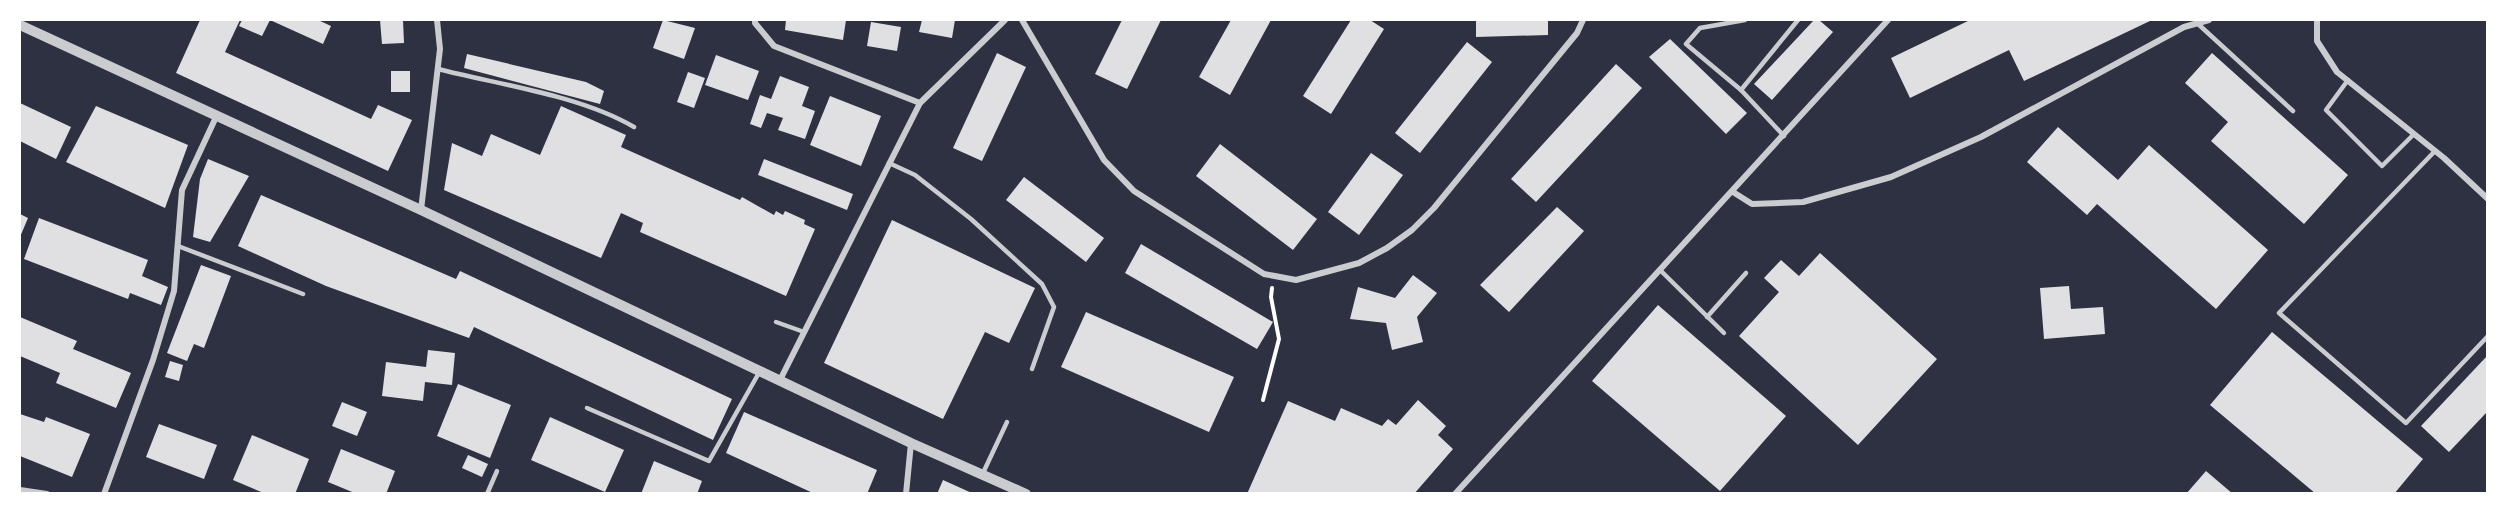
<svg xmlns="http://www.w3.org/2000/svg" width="2507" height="513" font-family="'Sofia Sans Condensed',sans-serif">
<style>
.building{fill:#e0e0e3}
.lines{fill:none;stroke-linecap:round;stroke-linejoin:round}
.path{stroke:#fff;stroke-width:4}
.service{stroke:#caccd0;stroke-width:4.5}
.minor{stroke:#caccd0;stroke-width:6}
.tertiary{stroke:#caccd0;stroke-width:10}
</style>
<rect width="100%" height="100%" fill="#2d3142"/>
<g class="building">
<path d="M200 20H240L225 52 371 119 378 105 412 120 388 171 176 73Z"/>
<path d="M242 20H270L262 36 239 26Z"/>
<path d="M270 20H318L331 26 323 44Z"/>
<path d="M380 20H403L404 43 382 44Z"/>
<path d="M663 20 695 28 684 59 653 48Z"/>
<path d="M786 20H846L843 40 785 30Z"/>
<path d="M922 20H955L952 38 919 32Z"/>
<path d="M1122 20H1161L1127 89 1095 74Z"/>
<path d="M1231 20H1271L1230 95 1199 77Z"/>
<path d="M1351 20H1370L1384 29 1331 114 1303 96Z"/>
<path d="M1476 20H1548V35L1476 37Z"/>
<path d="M1814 20H1819L1833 32 1772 100 1754 84Z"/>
<path d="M1970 20H2152L2024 81 2009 50 1910 98 1891 58Z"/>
<path d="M871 22 901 27 897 51 867 46Z"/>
<path d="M1670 39 1747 113 1726 134 1649 57Z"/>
<path d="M1467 42 1492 62 1420 153 1395 133Z"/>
<path d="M997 53 1026 67 982 161 953 148Z"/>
<path d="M2212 53 2348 175 2304 224 2211 141 2228 122 2185 83Z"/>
<path d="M467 54 586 82 604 91 600 104 464 68Z"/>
<path d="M716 55 759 71 748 100 705 85Z"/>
<path d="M1616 64 1642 88 1536 202 1511 179Z"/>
<rect x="391" y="71" width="19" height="21"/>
<path d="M688 72 705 78 694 108 677 102Z"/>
<path d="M780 76 809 87 802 106 815 111 805 139 778 130 783 118 767 113 761 128 750 124 760 95 771 99Z"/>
<path d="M830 96 881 116 861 166 810 145Z"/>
<path d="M20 103 71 127 56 159 20 141Z"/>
<path d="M96 106 188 145 165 208 66 162Z"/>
<path d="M561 106 626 135 621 147 740 200 742 197 774 215 776 211 783 215 785 211 805 220 804 224 815 229 786 296 640 232 643 223 621 213 601 258 444 190 452 143 482 156 491 134 540 155Z"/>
<path d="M2058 127 2118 180 2149 145 2268 250 2216 309 2097 204 2087 215 2027 162Z"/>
<path d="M1220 144 1317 219 1293 250 1196 176Z"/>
<path d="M1371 153 1403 175 1359 235 1328 212Z"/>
<path d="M208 159 249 176 210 242 193 237 200 179Z"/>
<path d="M764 159 853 194 847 210 758 175Z"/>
<path d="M1024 177 1104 238 1086 262 1006 200Z"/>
<path d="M261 195 456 279 460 271 732 399 713 440 474 327 469 338 326 286 238 246Z"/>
<path d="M1557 207 1584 231 1509 312 1480 285Z"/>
<path d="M20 214 28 218 20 237Z"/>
<path d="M39 218 148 260 142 276 168 287 161 305 130 293 128 299 24 259Z"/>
<path d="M892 220 1035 288 1009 343 985 332 943 419 824 363Z"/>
<path d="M1141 244 1273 322 1257 349 1125 273Z"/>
<path d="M1820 253 1937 359 1858 445 1739 336 1779 292 1764 278 1781 260 1799 276Z"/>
<path d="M201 265 231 276 204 348 194 344 187 361 167 353Z"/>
<path d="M1413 275 1437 293 1417 317 1423 342 1392 350 1386 323 1350 319 1358 287 1395 298Z"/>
<path d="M2069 286 2071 309 2103 307 2105 334 2044 339 2040 288Z"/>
<path d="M1658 305 1786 416 1720 491 1592 381Z"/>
<path d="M1086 312 1234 377 1209 432 1061 367Z"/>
<path d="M20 317 77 341 73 349 131 373 116 408 56 383 60 373 20 356Z"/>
<path d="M2272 332 2423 459 2394 494H2316L2210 405Z"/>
<path d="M428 350 455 353 452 385 425 382 423 401 382 396 386 362 426 367Z"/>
<path d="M2487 356V412L2449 452 2421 426Z"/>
<path d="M170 361 183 365 179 381 165 377Z"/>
<path d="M458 384 511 405 490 458 437 436Z"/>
<path d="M1418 400 1446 426 1438 435 1453 449 1414 494H1247L1288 401 1335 421 1341 408 1382 426 1388 419 1396 425Z"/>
<path d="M342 402 367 412 357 436 332 426Z"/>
<path d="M744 412 877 470 867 494H815L726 453Z"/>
<path d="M20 414 44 422 46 417 90 434 72 477 20 456Z"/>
<path d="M550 417 624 450 605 492 531 460Z"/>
<path d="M159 424 217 445 204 479 146 457Z"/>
<path d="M252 435 309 459 295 494H266L233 480Z"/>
<path d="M341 449 395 471 386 494H357L328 482Z"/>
<path d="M468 455 488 464 482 477 462 468Z"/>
<path d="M654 461 702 481 697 494H641Z"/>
<path d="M2206 471 2233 494H2186Z"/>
<path d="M943 480 974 494H937Z"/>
</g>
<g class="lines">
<path class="path" d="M1263 400 1279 339 1271 297 1272 288"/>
<g class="service">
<path d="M1745 20 1700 28 1686 44 1741 90 1784 136"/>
<path d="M2197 23 2293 111"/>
<path d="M438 69C500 85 579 95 634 127"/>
<path d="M2348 80 2326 110 2382 166 2414 134"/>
<path d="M1741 90 1798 20"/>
<path d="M2435 151 2279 313 2406 423 2488 336"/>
<path d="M889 163 915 175 971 219 1042 284 1054 307 1032 369"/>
<path d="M178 246 303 294"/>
<path d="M1660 270 1724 333"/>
<path d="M1707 317 1746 273"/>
<path d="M776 322 804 332"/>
<path d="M587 408 709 461 760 371"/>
<path d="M983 473 1007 422"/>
<path d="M487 494 497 471"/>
</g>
<g class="minor">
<path d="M755 20V23L774 46 920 103"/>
<path d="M1022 20 1104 160 1134 191 1264 274 1296 280 1359 263 1387 248 1412 230 1434 208 1577 33 1583 20"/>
<path d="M2317 20V41L2337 72 2444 158 2488 199"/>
<path d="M1733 192 1752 204 1803 202 1891 177 1981 137 2184 27 2209 20"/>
<path d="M421 210 440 49 437 20"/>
<path d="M780 380 920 103 1005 20"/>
<path d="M20 490 47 494"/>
<path d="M104 494 153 360 174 291 182 190 217 115"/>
<path d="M906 494 911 443"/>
<path d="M1455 494 1888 20"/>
</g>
<path class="tertiary" d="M20 25 421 210 911 443 1026 494"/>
</g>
<rect width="2507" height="513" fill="none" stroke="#ffffff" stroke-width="42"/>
</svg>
